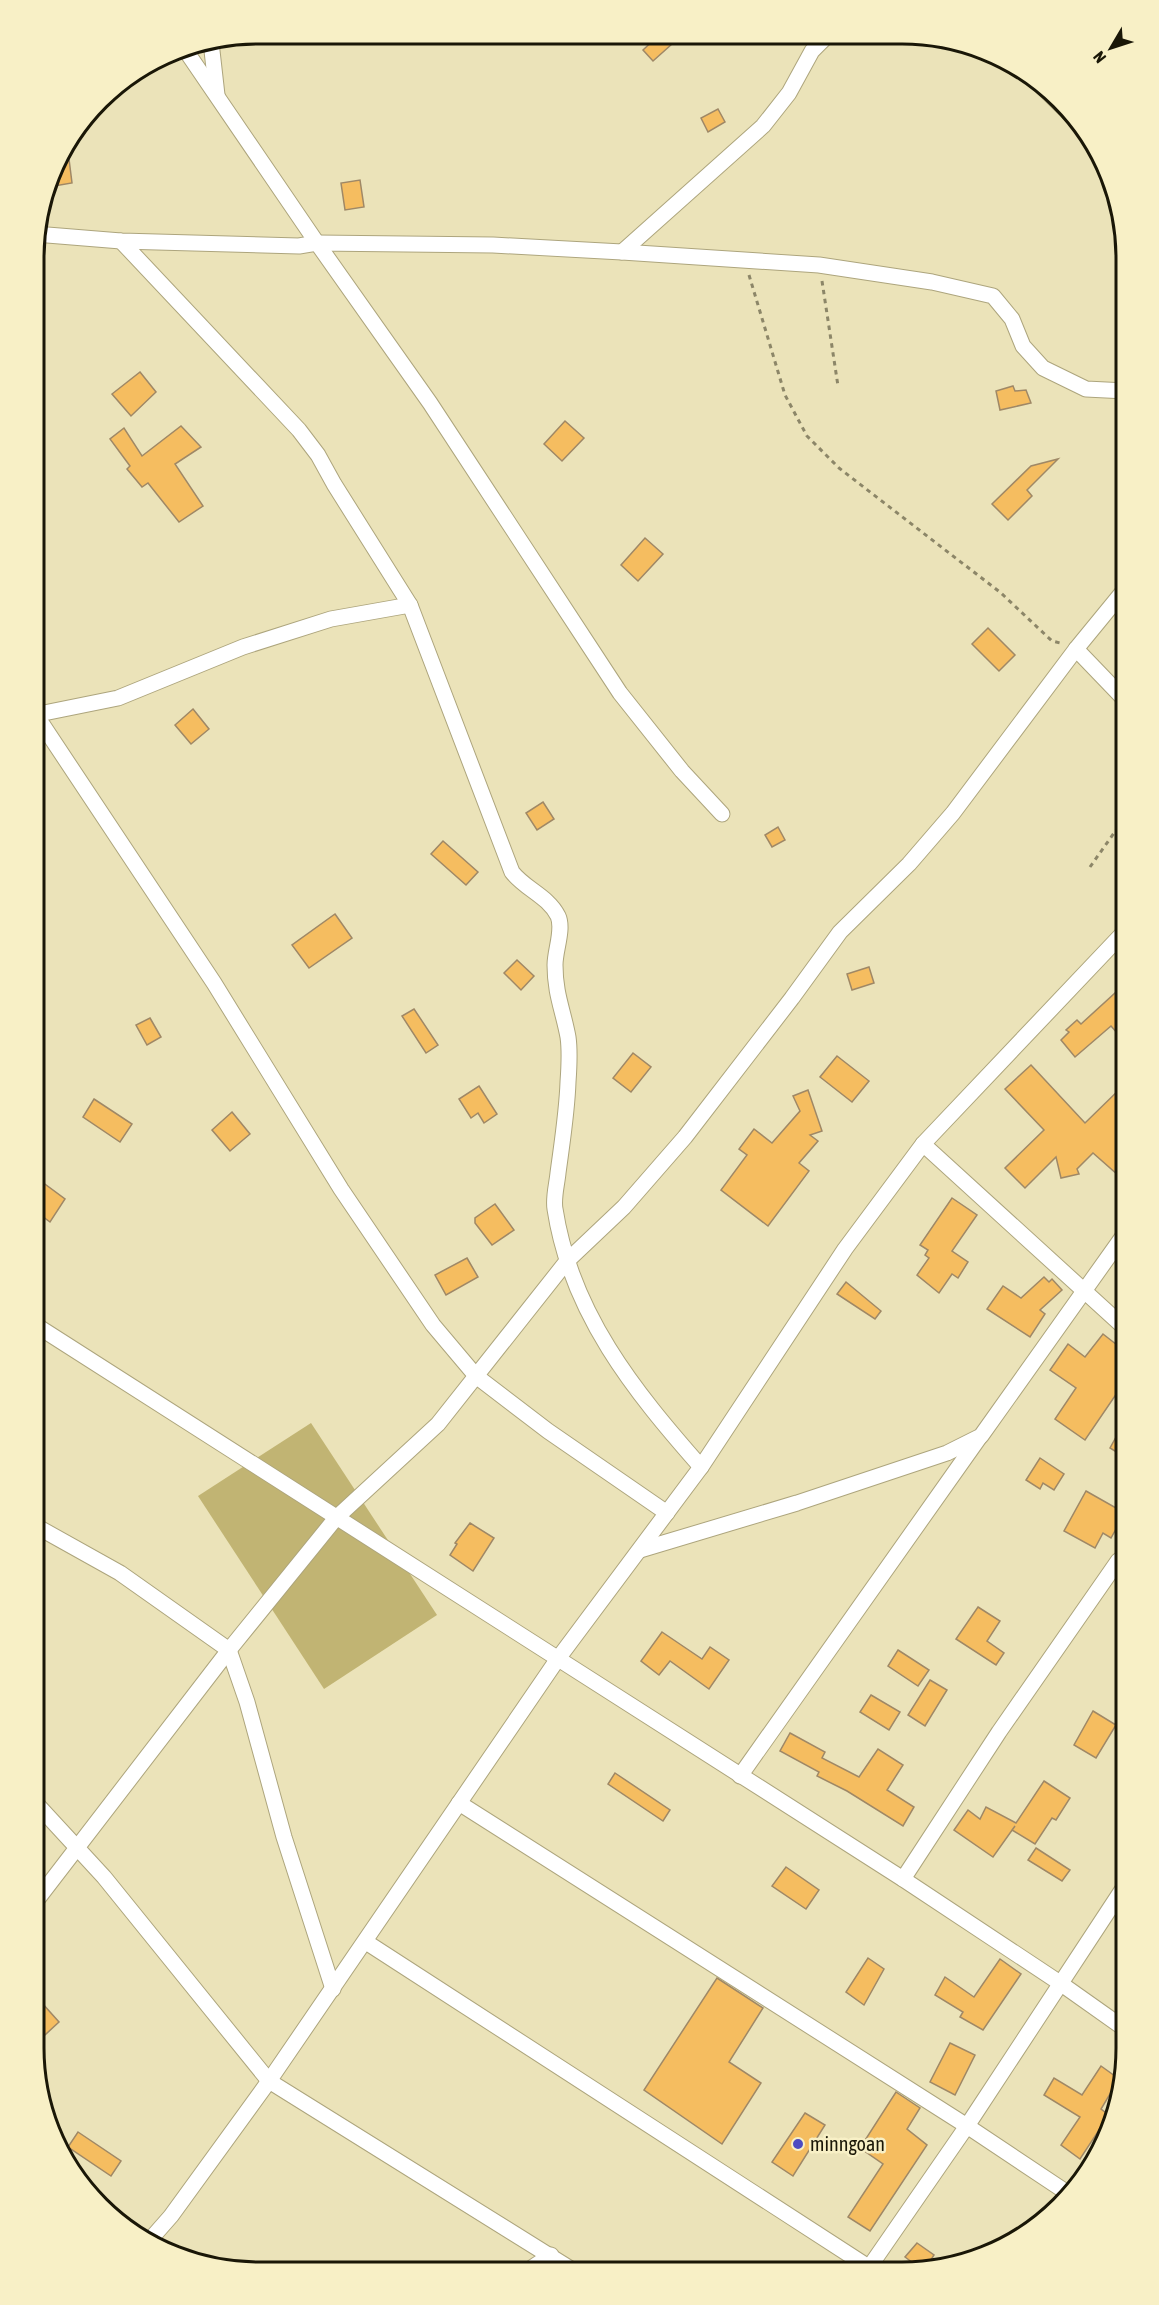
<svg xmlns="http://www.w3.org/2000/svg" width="1159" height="2305" font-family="'Asap Condensed',sans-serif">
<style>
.green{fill:#c1b473}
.building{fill:#f5bd60;stroke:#9f8866;stroke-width:1.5}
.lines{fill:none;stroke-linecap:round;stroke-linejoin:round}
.minor-casing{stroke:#ada57d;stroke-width:17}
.path{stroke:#8c8668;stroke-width:3;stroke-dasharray:4.5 4.5;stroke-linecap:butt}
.minor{stroke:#fff;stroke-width:15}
.poi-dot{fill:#4d4bc2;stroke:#f8f0c6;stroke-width:2}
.labels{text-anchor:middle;stroke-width:5;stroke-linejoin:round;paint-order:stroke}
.poi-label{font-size:20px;fill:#1a1707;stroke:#f8f0c6;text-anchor:start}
.rim{fill:none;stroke:#1a1707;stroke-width:3}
</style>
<rect width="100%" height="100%" fill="#ebe3b9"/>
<path class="green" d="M311 1423 437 1615 324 1689 198 1496Z"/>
<g class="building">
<path d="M659 35 681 36 653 61 643 50Z"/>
<path d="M718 109 725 122 708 132 701 118Z"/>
<path d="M69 159 72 183 48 187 55 161Z"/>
<path d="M360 180 364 207 345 210 341 183Z"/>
<path d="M140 372 156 392 131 416 112 394Z"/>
<path d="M1013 386 1015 391 1026 390 1031 403 1000 410 996 391Z"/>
<path d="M565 421 584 438 562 461 544 444Z"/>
<path d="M181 426 201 447 175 464 203 506 179 522 148 483 142 487 127 469 130 466 110 439 124 428 142 456Z"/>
<path d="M1058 459 1027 490 1032 496 1008 520 992 504 1031 466Z"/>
<path d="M645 538 663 554 638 581 621 565Z"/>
<path d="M988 628 1015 655 999 671 972 644Z"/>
<path d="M193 709 209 729 191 744 175 725Z"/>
<path d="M543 802 554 819 537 830 526 813Z"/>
<path d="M778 827 785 840 772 847 765 835Z"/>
<path d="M443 841 478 872 466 885 431 854Z"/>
<path d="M335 914 352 938 309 968 292 945Z"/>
<path d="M517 960 534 976 521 990 504 973Z"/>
<path d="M869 967 874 983 852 990 847 974Z"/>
<path d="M1126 983V1043L1111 1026 1075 1057 1061 1040 1069 1032 1066 1030 1077 1020 1081 1024Z"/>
<path d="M414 1009 438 1045 426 1053 402 1016Z"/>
<path d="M150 1018 161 1037 147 1045 136 1025Z"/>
<path d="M633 1053 651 1067 631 1092 613 1078Z"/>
<path d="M837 1056 869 1081 852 1102 820 1077Z"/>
<path d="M1031 1065 1085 1123 1126 1083V1182L1093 1153 1077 1169 1079 1174 1061 1178 1056 1157 1025 1188 1005 1168 1044 1130 1005 1089Z"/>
<path d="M479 1086 497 1114 484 1123 478 1113 471 1118 459 1099Z"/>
<path d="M808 1090 822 1131 810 1135 818 1141 799 1163 809 1171 768 1226 721 1190 747 1155 739 1149 754 1129 772 1143 800 1111 793 1096Z"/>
<path d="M94 1099 132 1124 120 1142 83 1117Z"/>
<path d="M232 1112 250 1134 230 1151 212 1130Z"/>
<path d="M34 1176 65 1199 50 1222 34 1210Z"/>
<path d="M952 1198 977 1215 952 1251 968 1262 958 1278 952 1274 939 1293 917 1275 929 1258 925 1255 928 1250 920 1245Z"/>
<path d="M495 1204 514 1230 492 1245 475 1223V1218Z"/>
<path d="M467 1258 478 1277 446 1295 435 1275Z"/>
<path d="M1044 1277 1049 1282 1052 1279 1062 1290 1040 1310 1045 1314 1030 1337 987 1309 1003 1286 1021 1298Z"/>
<path d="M846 1282 881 1311 875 1319 837 1294Z"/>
<path d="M1103 1334 1126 1352V1394L1119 1390 1085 1440 1055 1419 1076 1388 1050 1370 1068 1344 1085 1357Z"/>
<path d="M1126 1419V1458L1110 1448Z"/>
<path d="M1040 1458 1064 1474 1054 1490 1043 1483 1040 1489 1026 1480Z"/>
<path d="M1086 1491 1125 1513 1111 1538 1103 1533 1095 1548 1064 1531Z"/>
<path d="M470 1523 494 1538 473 1571 450 1555 457 1544 455 1543Z"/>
<path d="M978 1607 1000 1621 987 1641 1004 1653 996 1665 956 1639Z"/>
<path d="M662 1632 702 1659 710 1647 729 1660 709 1689 670 1661 659 1675 641 1661Z"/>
<path d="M898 1650 929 1670 918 1686 888 1666Z"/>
<path d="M930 1680 947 1690 925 1726 908 1715Z"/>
<path d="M871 1695 900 1712 889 1730 860 1712Z"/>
<path d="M1093 1711 1116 1725 1096 1758 1074 1745Z"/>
<path d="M790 1733 825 1752 822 1758 859 1777 878 1749 903 1765 887 1790 914 1807 903 1826 847 1791 817 1776 819 1772 780 1751Z"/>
<path d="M615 1773 670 1810 663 1821 608 1784Z"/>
<path d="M1044 1781 1070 1798 1056 1820 1052 1818 1035 1844 1012 1830 1015 1826 993 1857 954 1830 968 1810 980 1819 986 1807 1016 1823Z"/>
<path d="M1036 1848 1070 1870 1062 1881 1028 1860Z"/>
<path d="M786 1867 819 1890 806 1909 772 1886Z"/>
<path d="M868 1958 884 1969 864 2005 846 1992Z"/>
<path d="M1000 1959 1021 1974 983 2030 960 2017 963 2012 935 1995 945 1977 974 1997Z"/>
<path d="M717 1978 763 2008 729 2062 761 2083 722 2144 644 2090Z"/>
<path d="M42 2003 59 2022 33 2046V2011Z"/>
<path d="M950 2043 975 2055 955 2095 930 2082Z"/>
<path d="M1101 2066 1119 2079 1101 2109 1109 2115 1080 2159 1061 2145 1080 2117 1044 2095 1054 2078 1082 2095Z"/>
<path d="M896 2092 920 2108 907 2129 927 2145 870 2231 848 2217 883 2164 860 2148Z"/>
<path d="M805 2113 825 2125 793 2176 772 2162Z"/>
<path d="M78 2132 121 2161 111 2176 68 2147Z"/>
<path d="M917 2243 934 2255 926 2268 921 2269 905 2257Z"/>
</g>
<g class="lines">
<defs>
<g id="minor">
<path d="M211 42 217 95"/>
<path d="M184 48 317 243 430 403 620 693 682 771 722 814"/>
<path d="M1033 78 1079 123"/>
<path d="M35 234 121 241 299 246 317 243 493 245 622 252 819 265 932 282 993 296 1012 319 1023 346 1043 368 1086 389 1126 391"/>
<path d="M121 241 299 430 318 455 334 484 410 605 512 872C525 889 548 896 558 916 564 929 555 950 555 965 555 994 563 1010 568 1037 570 1051 569 1068 568 1082 567 1112 562 1143 558 1173 557 1184 553 1198 555 1209 571 1313 634 1391 701 1467"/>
<path d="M622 252 763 126 789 93 812 51 826 37"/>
<path d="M1076 649 1126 701"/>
<path d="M34 712 214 983 341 1189 433 1325 476 1376 548 1431 667 1513"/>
<path d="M34 715 118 698 243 647 331 619 410 605"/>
<path d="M923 1144 1126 1329"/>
<path d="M34 1324 903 1879 1060 1983 1125 2029"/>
<path d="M34 1525 120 1573 229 1650 247 1702 284 1837 333 1989"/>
<path d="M640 1550 797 1503 947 1453 981 1436 1126 1232"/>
<path d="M740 1776 979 1438"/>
<path d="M33 1800 104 1877 269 2081 574 2271"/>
<path d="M459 1803 967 2126 1069 2194"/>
<path d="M903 1879 999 1732 1118 1561 1126 1555"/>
<path d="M33 1905 229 1650 336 1518 438 1424 567 1261 624 1207 685 1137 792 998 840 932 909 864 953 813 1076 649 1126 588"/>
<path d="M366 1942 876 2272"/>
<path d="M149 2241 171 2216 269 2081 557 1660 701 1467 845 1249 923 1144 1126 930"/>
<path d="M527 2271 551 2255"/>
<path d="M866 2272 967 2126 1126 1884"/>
</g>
</defs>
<use href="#minor" class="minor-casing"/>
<g class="path">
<path d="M749 275 785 395 807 436 839 468 1001 593 1052 641 1060 643"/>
<path d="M822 281 838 386"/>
<path d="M1090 867 1126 816"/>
</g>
<use href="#minor" class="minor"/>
</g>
<circle class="poi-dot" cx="798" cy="2144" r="6"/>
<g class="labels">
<g class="poi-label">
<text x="810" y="2151">minngoan</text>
</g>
</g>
<path d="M0 0H1159V2305H0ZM258 44H902A214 214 0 0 1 1116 258V2048A214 214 0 0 1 902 2262H258A214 214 0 0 1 44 2048V258A214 214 0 0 1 258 44Z" fill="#f8f0c6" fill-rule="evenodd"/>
<path class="rim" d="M258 44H902A214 214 0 0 1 1116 258V2048A214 214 0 0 1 902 2262H258A214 214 0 0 1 44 2048V258A214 214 0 0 1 258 44Z"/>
<g transform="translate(1111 48) rotate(231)" stroke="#f8f0c6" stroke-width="4.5" paint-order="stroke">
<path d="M0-4.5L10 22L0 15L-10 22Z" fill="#1a1707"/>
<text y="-9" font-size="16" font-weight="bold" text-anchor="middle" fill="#1a1707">N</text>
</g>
</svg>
